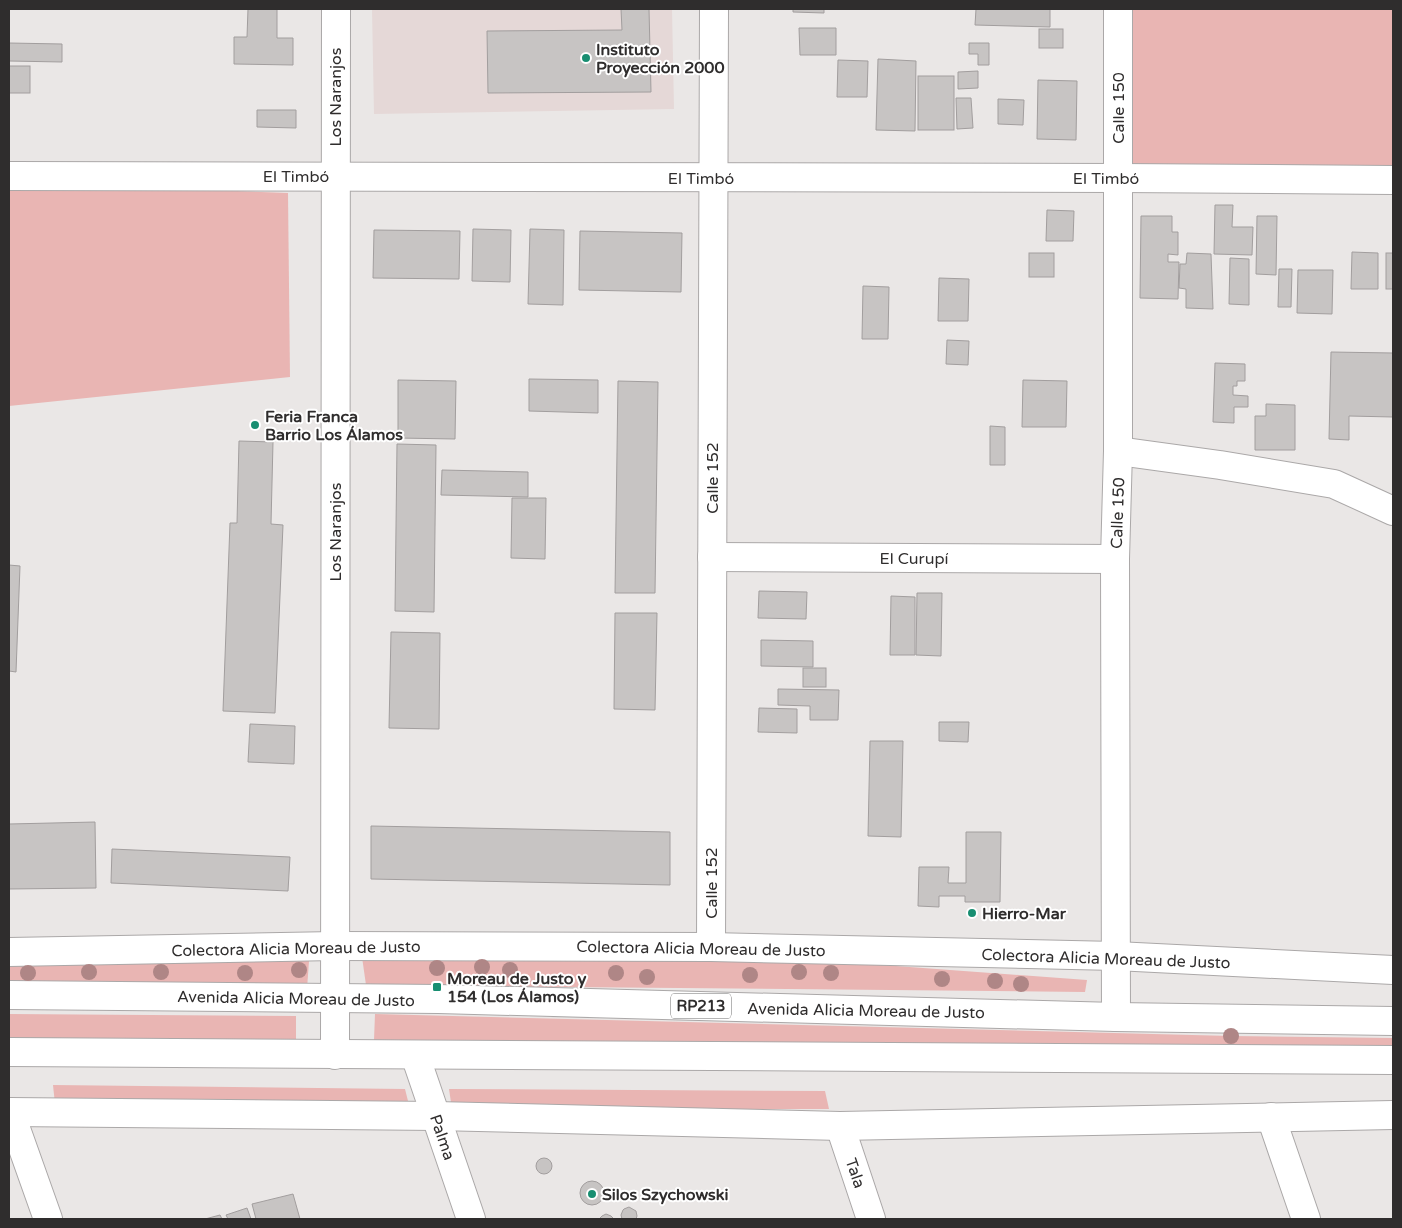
<svg xmlns="http://www.w3.org/2000/svg" width="1402" height="1228" font-family="'Varela Round',sans-serif">
<style>
.built{fill:#e5d8d7}
.green{fill:#e9b5b3}
.building{fill:#c7c4c3;stroke:#a29e9e}
.lines{fill:none;stroke-linecap:round;stroke-linejoin:round}
.minor-casing{stroke:#aba8a8;stroke-width:30}
.major-casing{stroke:#aba8a8;stroke-width:30}
.minor{stroke:#fff;stroke-width:28}
.major{stroke:#fff;stroke-width:28}
.tree{fill:#af8686}
.poi-dot{fill:#188e71;stroke:#fff;stroke-width:2}
.labels{text-anchor:middle;stroke-width:4;stroke-linejoin:round;paint-order:stroke}
.shield{fill:#fff;stroke:#6d6c6c;stroke-width:1}
.shield-label{font-size:15px;font-weight:bold;fill:#2f2d2d}
.poi-label{font-size:16px;font-weight:bold;fill:#2f2d2d;stroke:#fff;text-anchor:start}
.street-label{font-size:16px;fill:#2f2d2d;stroke:#fff}
</style>
<rect width="100%" height="100%" fill="#eae7e6"/>
<path class="built" d="M372 9H672L674 109 374 114Z"/>
<g class="green">
<path d="M1131 9H1393V173L1131 172Z"/>
<path d="M9 182 288 193 290 377 9 406Z"/>
<path d="M362 957 828 961 1087 980 1085 992 366 985Z"/>
<path d="M309 961 307 989 9 984V963Z"/>
<path d="M9 1014 296 1016V1043L9 1039Z"/>
<path d="M375 1014 1231 1036 1393 1038V1048L374 1040Z"/>
<path d="M53 1085 405 1089 410 1109 55 1104Z"/>
<path d="M449 1089 825 1091 829 1109H452Z"/>
</g>
<g class="building">
<path d="M248 9H277V38H293V65L234 64V37H247Z"/>
<path d="M621 9H649L651 92 488 93 487 31 622 30Z"/>
<path d="M793 9H824V13L793 12Z"/>
<path d="M976 9H1050V27L975 25Z"/>
<path d="M799 28H836V55H800Z"/>
<rect x="1039" y="29" width="24" height="19"/>
<path d="M9 43 62 44V62L9 61Z"/>
<path d="M969 43H989V65H978V54H969Z"/>
<path d="M878 59 916 61 915 131 876 130Z"/>
<path d="M838 60 868 61 867 97H837Z"/>
<rect x="9" y="66" width="21" height="27"/>
<path d="M978 71V88L958 89V72Z"/>
<rect x="918" y="76" width="36" height="54"/>
<path d="M1038 80 1077 81 1076 140 1037 139Z"/>
<path d="M956 98H971L973 128 957 129Z"/>
<path d="M998 99 1024 100 1023 125 998 124Z"/>
<path d="M257 110H296V128L257 127Z"/>
<path d="M1215 205H1233L1232 227H1253L1252 255 1214 254Z"/>
<path d="M1047 210 1074 211 1073 241H1046Z"/>
<path d="M1141 216H1172V232H1178V255L1168 254V262H1179L1178 299 1140 298Z"/>
<path d="M1257 216H1277L1276 275 1256 274Z"/>
<path d="M473 229 511 230 510 282 472 281Z"/>
<path d="M530 229 564 230 563 305 528 304Z"/>
<path d="M374 230 460 231 459 279 373 278Z"/>
<path d="M580 231 682 233 681 292 579 290Z"/>
<path d="M1352 252 1378 253V289H1351Z"/>
<rect x="1029" y="253" width="25" height="24"/>
<path d="M1187 253 1211 254 1213 309 1186 308V289L1179 288 1180 264H1186Z"/>
<rect x="1386" y="253" width="7" height="36"/>
<path d="M1230 258 1249 259V305L1229 304Z"/>
<path d="M1279 269H1292L1291 307H1278Z"/>
<path d="M1298 270H1333L1332 314 1297 313Z"/>
<path d="M939 278 969 279 968 321H938Z"/>
<path d="M863 286 889 287 888 339H862Z"/>
<path d="M947 340 969 341 968 365 946 364Z"/>
<path d="M1331 352 1393 353V417L1349 416V440L1329 439Z"/>
<path d="M1215 363 1245 364V381H1237V386H1233V395L1248 396V407H1234V423L1213 422Z"/>
<path d="M529 379 598 380V413L529 411Z"/>
<path d="M398 380 456 381 455 439 398 438Z"/>
<path d="M1023 380 1067 381 1066 427H1022Z"/>
<path d="M618 381 658 382 655 593H615Z"/>
<path d="M1266 404 1295 405V450H1255V416H1266Z"/>
<path d="M990 426 1005 427V465H990Z"/>
<path d="M239 441 273 442 271 524 283 525 275 713 223 711 230 523H237Z"/>
<path d="M397 444 436 445 434 612 395 611Z"/>
<path d="M442 470 528 472V497L441 495Z"/>
<path d="M512 498H546L545 559 511 558Z"/>
<path d="M9 565 20 566 16 672 9 671Z"/>
<path d="M759 591 807 592 806 619 758 618Z"/>
<path d="M917 593H942L941 656 916 655Z"/>
<path d="M891 596 915 597V655H890Z"/>
<path d="M615 613H657L655 710 614 709Z"/>
<path d="M391 632 440 633 439 729 389 728Z"/>
<path d="M761 640 813 641V667L761 666Z"/>
<rect x="803" y="668" width="23" height="19"/>
<path d="M778 689 839 690 838 720H810V706L778 705Z"/>
<path d="M759 708 797 709V733L758 732Z"/>
<path d="M939 722H969L968 742 939 741Z"/>
<path d="M250 724 295 726 294 764 248 762Z"/>
<path d="M870 741H903L901 837 868 836Z"/>
<path d="M95 822 96 888 9 889V824Z"/>
<path d="M371 826 670 832V885L371 879Z"/>
<path d="M966 832H1001L1000 902H965V896H939V907L918 906 919 867H949L948 883H966Z"/>
<path d="M112 849 290 857 288 891 111 883Z"/>
<circle cx="544" cy="1166" r="8"/>
<circle cx="592" cy="1193" r="12"/>
<path d="M293 1194 300 1219H256L252 1204Z"/>
<path d="M629 1207 636 1211 637 1216 636 1219H622L621 1215 623 1210 624 1209Z"/>
<path d="M247 1208 251 1219H228L226 1215Z"/>
<path d="M606 1214 611 1216 614 1219H599L602 1216Z"/>
<path d="M220 1215 222 1219H205Z"/>
</g>
<g class="lines">
<defs>
<g id="minor">
<path d="M9 176 1119 178 1393 180"/>
<path d="M1118 451 1220 465 1334 484 1393 511"/>
<path d="M712 557 1115 559"/>
<path d="M711 947 714 9"/>
<path d="M9 952 335 946 711 947 1116 956 1393 970"/>
<path d="M1116 1017 1115 559 1118 451V9"/>
<path d="M335 1055 336 9"/>
<path d="M415 1055 471 1219"/>
<path d="M9 1112 436 1116 840 1126 1393 1115"/>
<path d="M10 1112 48 1219"/>
<path d="M1271 1117 1306 1219"/>
<path d="M840 1126 871 1219"/>
</g>
<g id="major">
<path d="M9 995 438 999 1116 1017 1393 1021"/>
<path d="M9 1052 1393 1060"/>
</g>
</defs>
<use href="#minor" class="minor-casing"/>
<use href="#major" class="major-casing"/>
<use href="#minor" class="minor"/>
<use href="#major" class="major"/>
</g>
<g class="tree">
<circle cx="482" cy="967" r="8"/>
<circle cx="437" cy="968" r="8"/>
<circle cx="299" cy="970" r="8"/>
<circle cx="510" cy="970" r="8"/>
<circle cx="89" cy="972" r="8"/>
<circle cx="161" cy="972" r="8"/>
<circle cx="799" cy="972" r="8"/>
<circle cx="28" cy="973" r="8"/>
<circle cx="245" cy="973" r="8"/>
<circle cx="616" cy="973" r="8"/>
<circle cx="831" cy="973" r="8"/>
<circle cx="750" cy="975" r="8"/>
<circle cx="647" cy="977" r="8"/>
<circle cx="942" cy="979" r="8"/>
<circle cx="995" cy="981" r="8"/>
<circle cx="1021" cy="984" r="8"/>
<circle cx="1231" cy="1036" r="8"/>
</g>
<g class="poi-dot">
<circle cx="586" cy="58" r="5"/>
<circle cx="255" cy="425" r="5"/>
<circle cx="972" cy="913" r="5"/>
<rect x="432" y="982" width="10" height="10" rx="2.5"/>
<circle cx="592" cy="1194" r="5"/>
</g>
<g class="labels">
<rect class="shield" x="671" y="993.5" width="60" height="25" rx="4"/>
<g class="shield-label">
<text x="701" y="1011">RP213</text>
</g>
<g class="poi-label">
<text x="596" y="55">Instituto<tspan x="596" dy="18">Proyección 2000</tspan></text>
<text x="265" y="422">Feria Franca<tspan x="265" dy="18">Barrio Los Álamos</tspan></text>
<text x="982" y="919">Hierro-Mar</text>
<text x="447" y="984">Moreau de Justo y<tspan x="447" dy="18">154 (Los Álamos)</tspan></text>
<text x="602" y="1200">Silos Szychowski</text>
</g>
<g class="street-label">
<text transform="translate(335 97) rotate(-90)" y="6">Los Naranjos</text>
<text transform="translate(1118 108) rotate(-90)" y="6">Calle 150</text>
<text x="296" y="182">El Timbó</text>
<text x="701" y="184">El Timbó</text>
<text x="1106" y="184">El Timbó</text>
<text transform="translate(712 478) rotate(-90)" y="6">Calle 152</text>
<text transform="translate(1117 513) rotate(-88)" y="6">Calle 150</text>
<text transform="translate(335 532) rotate(-90)" y="6">Los Naranjos</text>
<text x="914" y="564">El Curupí</text>
<text transform="translate(711 883) rotate(-90)" y="6">Calle 152</text>
<text transform="translate(296 948) rotate(-1)" y="6">Colectora Alicia Moreau de Justo</text>
<text transform="translate(701 948) rotate(1)" y="6">Colectora Alicia Moreau de Justo</text>
<text transform="translate(1106 958) rotate(2)" y="6">Colectora Alicia Moreau de Justo</text>
<text transform="translate(296 998) rotate(1)" y="6">Avenida Alicia Moreau de Justo</text>
<text transform="translate(866 1010) rotate(1)" y="6">Avenida Alicia Moreau de Justo</text>
<text transform="translate(443 1137) rotate(71)" y="6">Palma</text>
<text transform="translate(856 1173) rotate(71)" y="6">Tala</text>
</g>
</g>
<rect width="1402" height="1228" fill="none" stroke="#2f2d2d" stroke-width="20"/>
</svg>
